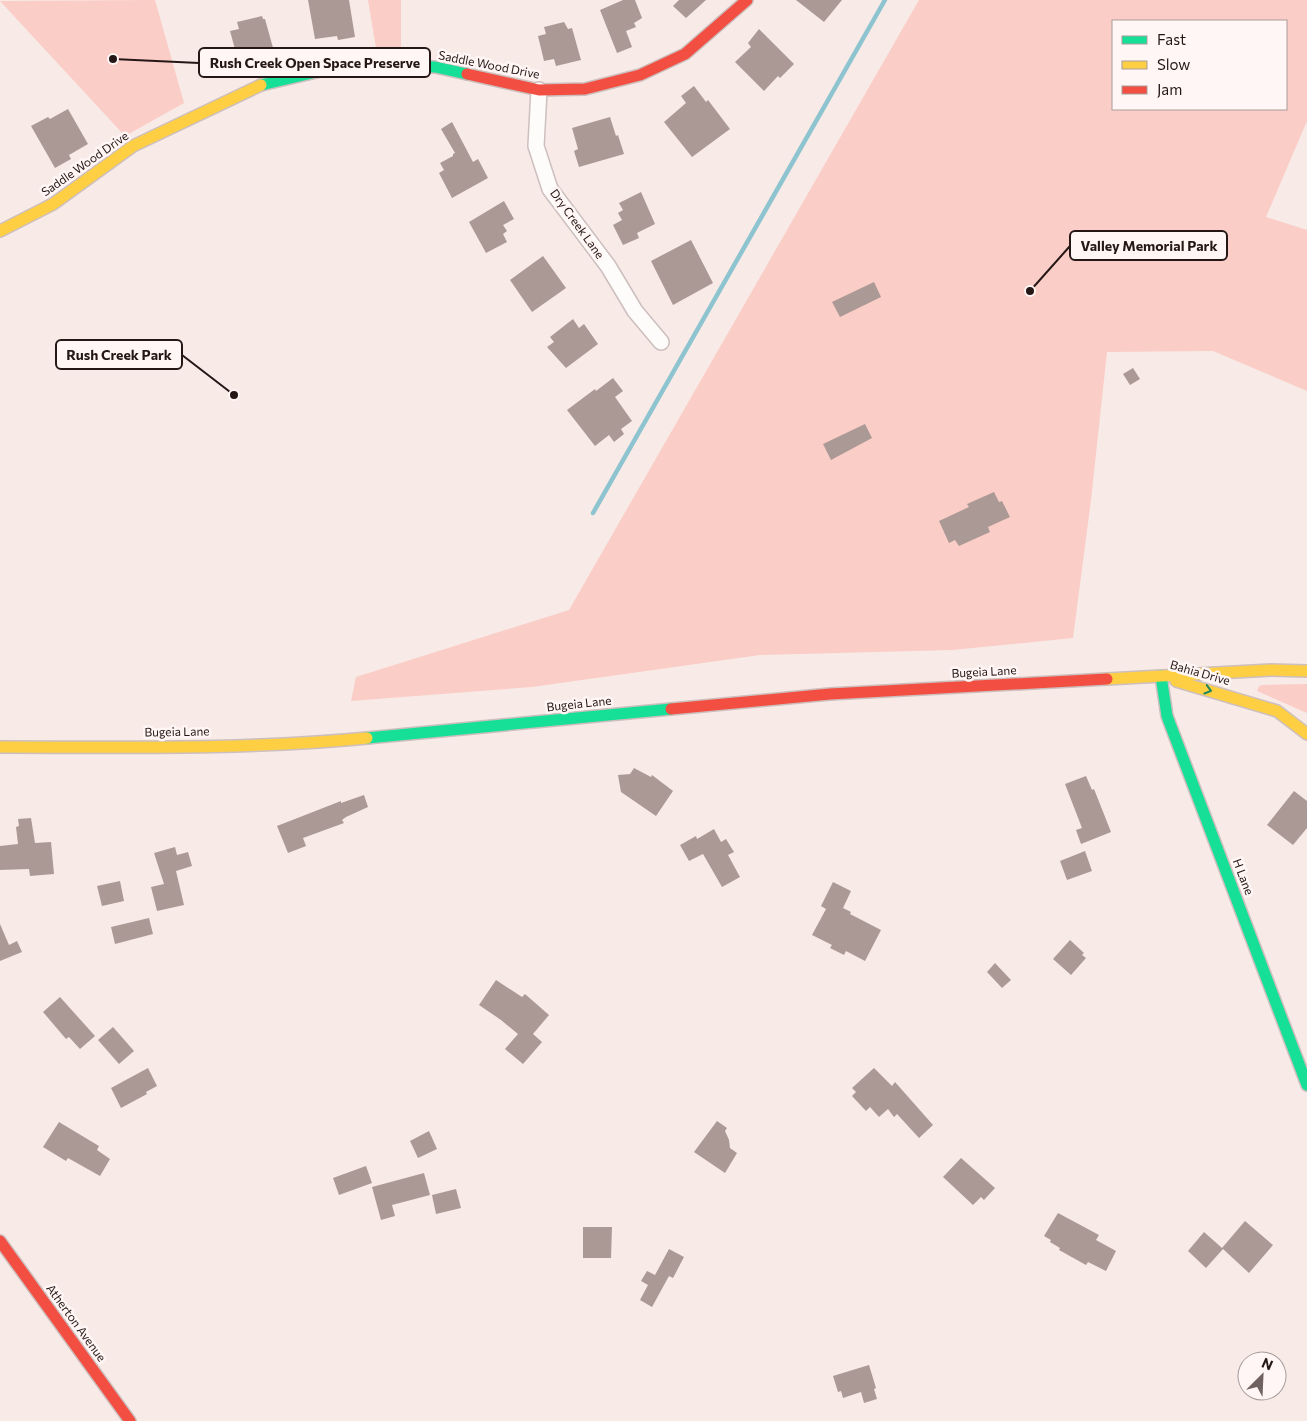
<svg xmlns="http://www.w3.org/2000/svg" width="1307" height="1421" font-family="Commissioner,sans-serif">
<style>
.green{fill:#facdc6;fill-rule:evenodd}
.lines{fill:none;stroke-linecap:round;stroke-linejoin:round}
.stream{stroke:#8dc4cf;stroke-width:4.5}
.building{fill:#ab9996}
.street-casing{stroke:#cdbfbd;stroke-width:18}
.fast-casing{stroke:#cdbfbd;stroke-width:14}
.slow-casing{stroke:#cdbfbd;stroke-width:14}
.jam-casing{stroke:#cdbfbd;stroke-width:14}
.street{stroke:#fefcfb;stroke-width:15}
.fast{stroke:#16e098;stroke-width:11}
.slow{stroke:#ffcf43;stroke-width:11}
.jam{stroke:#f24e42;stroke-width:11}
.oneway{stroke:#1d865d}
.labels{text-anchor:middle;stroke-width:5;stroke-linejoin:round;paint-order:stroke}
.street-label{font-size:12px;fill:#251715;stroke:#fff6f5}
.leader{fill:none;stroke:#251715;stroke-width:2}
.callout-dot{fill:#251715;stroke:#fff6f5;stroke-width:2}
.callout{fill:#fff6f5;stroke:#251715;stroke-width:2}
.callout-label{font-size:14px;text-anchor:middle;font-weight:bold;fill:#251715}
</style>
<rect width="100%" height="100%" fill="#f8eae7"/>
<g class="green">
<path d="M155 0 184 103 125 136 0 1Z"/>
<path d="M368 0H401V48H376Z"/>
<path d="M919 0H1307V121L1266 217 1307 230V391L1213 351 1107 352 1091 500 1073 638 952 650 760 655 532 687 351 701 356 677 569 610ZM1113 21H1286V109H1113Z"/>
<path d="M1307 684V713L1257 691 1259 686 1262 685Z"/>
</g>
<g class="lines">
<path class="stream" d="M593 513 885 0"/>
</g>
<g class="building">
<path d="M308 0H349L355 37 338 40 337 36 315 39Z"/>
<path d="M623 0H635L642 18 634 23 636 27 626 31 632 47 617 53 600 10Z"/>
<path d="M679 0H706L686 18 673 6Z"/>
<path d="M796 0H842L824 22Z"/>
<path d="M262 16 263 19H265L275 55 253 61 252 56 238 60 230 31 239 29 237 22Z"/>
<path d="M564 22 568 29 572 28 581 60 556 66 554 59 544 61 538 36 546 34 544 27Z"/>
<path d="M759 29 794 64 780 78 778 76 764 91 735 62 751 47 748 43Z"/>
<path d="M694 86 706 102 708 100 730 129 692 157 664 122 686 103 681 96Z"/>
<path d="M68 109 88 144 69 155 71 159 55 168 31 126 48 117 50 119Z"/>
<path d="M610 117 616 136 618 135 624 154 579 167 574 151 578 149 572 128Z"/>
<path d="M452 122 473 162 478 159 488 178 452 198 439 173 444 170 440 163 453 156V154L455 153 441 129Z"/>
<path d="M641 192 655 224 637 233 639 238 623 245 613 225 622 220 618 213 623 210 619 203Z"/>
<path d="M504 201 514 219 503 225 507 231 503 234 507 242 486 253 469 222Z"/>
<path d="M691 240 713 283 673 305 651 261Z"/>
<path d="M543 256 566 288 532 312 510 280Z"/>
<path d="M874 282 881 297 840 317 832 302Z"/>
<path d="M573 319 579 328 584 324 598 344 566 368 547 347 554 342 550 337Z"/>
<path d="M1133 368 1140 379 1130 385 1123 374Z"/>
<path d="M613 378 623 391 615 397 632 421 621 429 624 434 614 442 609 435 595 446 567 410 595 389 596 391Z"/>
<path d="M865 424 872 438 831 460 823 444Z"/>
<path d="M994 492 999 502 1002 501 1010 517 988 527 990 532 959 546 955 540 949 543 939 521 969 507 967 504Z"/>
<path d="M634 768 651 777 652 775 673 791 656 816 621 792 618 775 630 774Z"/>
<path d="M1086 776 1092 790 1094 789 1111 832 1081 844 1076 830 1082 828 1065 784Z"/>
<path d="M1294 791 1307 801V828L1293 845 1267 825Z"/>
<path d="M364 795 368 807 346 817 342 820 344 823 303 838 306 846 288 853 277 826 341 801V803Z"/>
<path d="M31 818 35 843 51 842 54 874 30 876 29 869 0 870V846L18 844 16 827 19 826 18 819Z"/>
<path d="M714 829 721 842 726 839 734 852 728 855 740 877 722 887 703 854 689 861 680 845 696 836 697 839Z"/>
<path d="M175 847 177 855 188 852 192 866 176 871 184 905 157 911 151 887 164 884 154 853Z"/>
<path d="M1085 851 1092 871 1067 880 1060 861Z"/>
<path d="M120 881 124 901 102 906 97 886Z"/>
<path d="M833 882 851 891 843 908 851 912 850 914 881 930 865 961 846 951 844 955 830 948 832 945 812 935 826 909 821 906Z"/>
<path d="M149 918 153 934 115 944 111 927Z"/>
<path d="M0 924 9 945 17 941 22 952 0 961Z"/>
<path d="M1070 940 1084 953 1082 955 1086 958 1071 975 1053 959Z"/>
<path d="M995 963 1011 980 1002 988 987 972Z"/>
<path d="M496 980 522 997 525 994 549 1015 533 1034 542 1042 523 1064 505 1049 518 1034 501 1020 479 1005Z"/>
<path d="M60 997 95 1036 80 1049 69 1037 66 1039 43 1012Z"/>
<path d="M113 1027 134 1051 119 1064 98 1040Z"/>
<path d="M148 1068 157 1086 146 1092 147 1094 121 1108 111 1088Z"/>
<path d="M874 1068 892 1086 895 1082 933 1125 919 1138 897 1114 894 1117 888 1109 879 1117 870 1107 866 1111 852 1096 856 1092 852 1088Z"/>
<path d="M717 1121 727 1128 725 1131 729 1140 730 1148 737 1153 725 1173 694 1152Z"/>
<path d="M59 1122 99 1146 97 1150 110 1159 100 1176 68 1158 66 1161 43 1147Z"/>
<path d="M429 1131 437 1149 418 1158 410 1141Z"/>
<path d="M961 1158 995 1188 984 1200 981 1197 973 1205 943 1177Z"/>
<path d="M366 1166 372 1183 339 1195 333 1178Z"/>
<path d="M424 1173 430 1195 392 1205 395 1216 381 1220 372 1187Z"/>
<path d="M456 1189 461 1208 436 1214 432 1195Z"/>
<path d="M1058 1213 1099 1235 1096 1240 1116 1251 1106 1271 1088 1262 1086 1265 1059 1250 1060 1248 1050 1242 1051 1240 1044 1236Z"/>
<path d="M1245 1221 1273 1245 1249 1273 1223 1249 1206 1268 1188 1251 1204 1232 1222 1248Z"/>
<path d="M583 1227H612L611 1258H583Z"/>
<path d="M669 1249 684 1257 673 1278 669 1276 652 1307 640 1300 648 1285 641 1281 647 1271 655 1275Z"/>
<path d="M869 1365 876 1388 874 1389 877 1399 864 1403 861 1392 843 1398 841 1391 838 1392 833 1376Z"/>
</g>
<g class="lines">
<defs>
<path id="street" d="M539 90 536 146 550 189 608 266 635 311 661 342"/>
<g id="fast">
<path d="M261 85 346 65 435 67 467 74"/>
<path d="M1161 676 1167 716 1307 1085"/>
<path d="M367 738 671 709"/>
</g>
<g id="slow">
<path d="M0 231 53 204 133 146 261 85"/>
<path d="M1107 679 1271 670 1307 671"/>
<path d="M1176 681 1277 711 1307 734"/>
<path d="M0 747C122 747 245 750 367 738"/>
</g>
<g id="jam">
<path d="M467 74 539 90 585 89 640 75 685 54 747 0"/>
<path d="M671 709 830 694 1107 679"/>
<path d="M0 1241 130 1421"/>
</g>
</defs>
<use href="#street" class="street-casing"/>
<use href="#fast" class="fast-casing"/>
<use href="#slow" class="slow-casing"/>
<use href="#jam" class="jam-casing"/>
<use href="#street" class="street"/>
<use href="#fast" class="fast"/>
<use href="#slow" class="slow"/>
<use href="#jam" class="jam"/>
</g>
<defs><path id="oneway-chevron" d="M-2-3.5L2.5 0L-2 3.5" fill="none" stroke-width="1.6" stroke-linecap="round" stroke-linejoin="round" transform="scale(1.25)"/></defs>
<use class="oneway" href="#oneway-chevron" transform="translate(1208 690) rotate(16)"/>
<g class="labels">
<g class="street-label">
<text transform="translate(489 65) rotate(11)" y="4">Saddle Wood Drive</text>
<text transform="translate(85 164) rotate(-35)" y="4">Saddle Wood Drive</text>
<text transform="translate(577 224) rotate(54)" y="4">Dry Creek Lane</text>
<text transform="translate(984 672) rotate(-3)" y="4">Bugeia Lane</text>
<text transform="translate(1200 673) rotate(16)" y="4">Bahia Drive</text>
<text transform="translate(579 704) rotate(-6)" y="4">Bugeia Lane</text>
<text transform="translate(177 732) rotate(-1)" y="4">Bugeia Lane</text>
<text transform="translate(1243 877) rotate(69)" y="4">H Lane</text>
<text transform="translate(76 1323) rotate(54)" y="4">Atherton Avenue</text>
</g>
</g>
<path class="leader" d="M113 59L199 63M1030 291L1070 246M234 395L182 355"/>
<g class="callout-dot">
<circle cx="113" cy="59" r="5"/>
<circle cx="1030" cy="291" r="5"/>
<circle cx="234" cy="395" r="5"/>
</g>
<g class="callout">
<rect x="199" y="48" width="231" height="29" rx="5"/>
<rect x="1070" y="231" width="157" height="29" rx="5"/>
<rect x="56" y="340" width="126" height="29" rx="5"/>
</g>
<g class="callout-label">
<text x="315" y="68">Rush Creek Open Space Preserve</text>
<text x="1149" y="251">Valley Memorial Park</text>
<text x="119" y="360">Rush Creek Park</text>
</g>
<rect x="1112" y="20" width="175" height="90" fill="#fff6f5" stroke="#a89d9b"/>
<rect x="1122" y="36" width="25" height="8" fill="#16e098" stroke="#a89d9b"/>
<text x="1157" y="45" font-size="15" fill="#251715">Fast</text>
<rect x="1122" y="61" width="25" height="8" fill="#ffcf43" stroke="#a89d9b"/>
<text x="1157" y="70" font-size="15" fill="#251715">Slow</text>
<rect x="1122" y="86" width="25" height="8" fill="#f24e42" stroke="#a89d9b"/>
<text x="1157" y="95" font-size="15" fill="#251715">Jam</text>
<g transform="translate(1262 1376) rotate(24)"><circle r="24" fill="#fff6f5" stroke="#a89d9b"/>
<path d="M0-4L9 19L0 12L-9 19Z" fill="#6f615e"/>
<text y="-8" font-size="14" font-weight="bold" text-anchor="middle" fill="#251715">N</text>
</g>
</svg>
